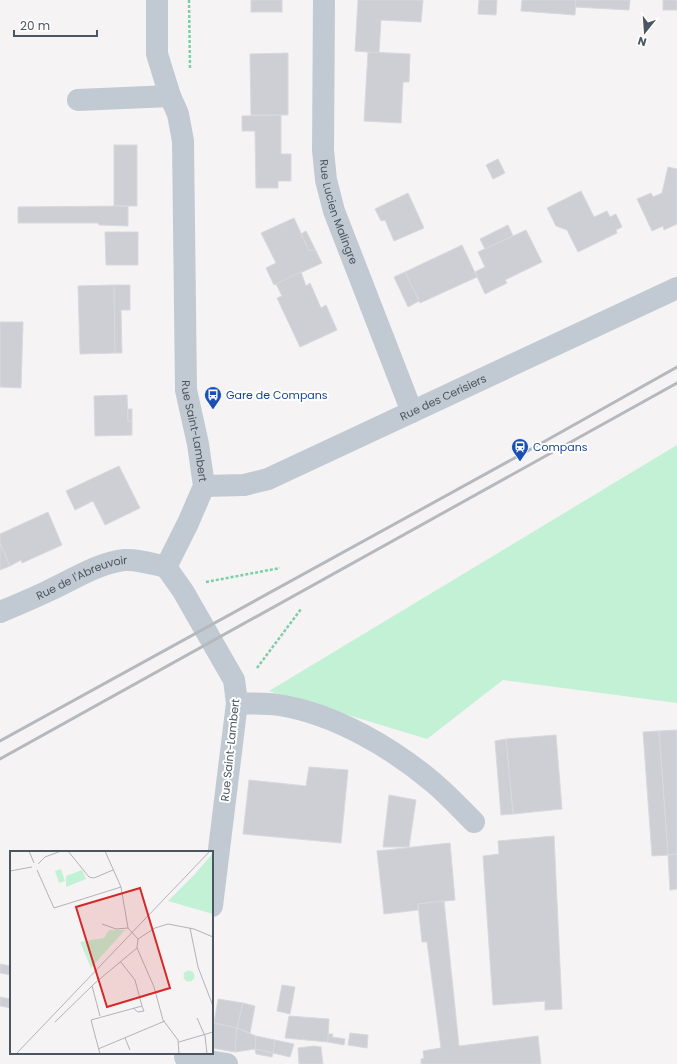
<svg xmlns="http://www.w3.org/2000/svg" width="677" height="1064" font-family="Poppins,sans-serif">
<style>
.green{fill:#c3f1d5}
.building{fill:#cdcfd5;stroke:#d7d9de}
.lines{fill:none;stroke-linecap:round;stroke-linejoin:round}
.path{stroke:#7ad0a6;stroke-width:2.5;stroke-dasharray:3 2;stroke-linecap:butt}
.minor{stroke:#c1cad2;stroke-width:22}
.rail{stroke:#b5b8bd;stroke-width:3}
.labels{text-anchor:middle;stroke-width:4;stroke-linejoin:round;paint-order:stroke}
.street-label{font-size:11px;fill:#4a5661;stroke:#fff}
.transit-label{font-size:11px;fill:#164399;stroke:#fff;text-anchor:start}
.inset-road{fill:none;stroke:#b1b4b9;stroke-width:1}
.view{fill:#d62828;fill-opacity:0.15;stroke:#d62828;stroke-width:2}
.inset-edge{fill:none;stroke:#4a5661;stroke-width:2}
</style>
<rect width="100%" height="100%" fill="#f5f3f3"/>
<path class="green" d="M677 445V703L503 680 427 739 269 691Z"/>
<g class="building">
<rect x="251" y="0" width="31" height="12"/>
<path d="M358 0H423L421 22 381 20 379 53 355 51Z"/>
<path d="M479 0H497L496 15 478 14Z"/>
<path d="M522 0H576L575 15 521 11Z"/>
<path d="M576 0H630L629 10 575 7Z"/>
<rect x="663" y="0" width="14" height="10"/>
<path d="M368 52 410 54 409 82H403L401 123 364 121Z"/>
<path d="M288 53V115H251L250 54Z"/>
<path d="M281 115V154H291V181H278V188H256L255 131H242V116Z"/>
<rect x="114" y="145" width="23" height="61"/>
<path d="M498 159 505 173 493 179 486 165Z"/>
<path d="M668 167 677 169V224L664 230 663 226 652 231 637 199 651 193 653 197 662 193Z"/>
<path d="M581 191 594 217 607 211 610 217 616 214 622 227 616 230 617 233 578 252 567 230 556 226 547 208Z"/>
<path d="M408 193 424 228 394 241 385 220 381 221 375 209Z"/>
<path d="M128 206V226L99 225 98 223H18V207Z"/>
<path d="M294 218 309 251 315 249 322 263 274 285 266 268 276 263 261 233Z"/>
<path d="M508 225 513 236 485 249 480 239Z"/>
<path d="M526 230 542 262 505 280 507 283 485 294 475 272 485 267 478 252Z"/>
<path d="M306 231 315 249 309 251 301 234Z"/>
<path d="M105 232H138V265H106Z"/>
<path d="M462 245 477 277 420 303 405 272Z"/>
<path d="M301 272 306 286 310 283 321 308 326 305 337 330 300 347 277 298 282 296 276 284Z"/>
<path d="M405 272 419 301 408 307 394 277Z"/>
<path d="M114 285 115 353 80 354 78 286Z"/>
<path d="M114 285H130V310H121L122 353H115Z"/>
<path d="M0 322H23L21 388 0 387Z"/>
<path d="M127 395 128 421H132V435L95 436 94 396Z"/>
<rect x="128" y="409" width="4" height="12"/>
<path d="M119 466 140 508 105 525 93 501 75 510 66 491Z"/>
<path d="M48 512 62 545 22 563 21 560 10 566 0 543V534Z"/>
<path d="M0 543 10 566 0 570Z"/>
<path d="M677 730V854L668 855 659 731Z"/>
<path d="M659 731 668 855 652 856 643 732Z"/>
<path d="M556 735 562 809 513 814 506 739Z"/>
<path d="M506 739 513 814 501 815 495 741Z"/>
<path d="M309 767 348 770 341 843 243 834 249 780 306 786Z"/>
<path d="M389 795 416 800 409 847H383Z"/>
<path d="M554 836 562 1009 545 1010V1001L493 1005 483 856 499 854 498 841Z"/>
<path d="M450 843 455 900 418 904V910L384 914 377 851Z"/>
<path d="M677 854V889L670 890 668 855Z"/>
<path d="M444 901 459 1046 538 1036 541 1064H421V1059L424 1058 423 1051 441 1048 427 942H422L418 904Z"/>
<path d="M0 964 11 966V975L0 973Z"/>
<path d="M282 985 295 987 290 1014 277 1011Z"/>
<path d="M0 997 11 999V1008L0 1006Z"/>
<path d="M218 999 243 1003 237 1028 214 1023Z"/>
<path d="M243 1003 255 1006 250 1033 237 1028Z"/>
<path d="M289 1016 329 1019 328 1042 285 1038Z"/>
<path d="M214 1023 237 1028 235 1052 212 1048Z"/>
<path d="M237 1028 256 1036 255 1049 235 1052Z"/>
<path d="M350 1033 368 1035 367 1048 348 1045Z"/>
<path d="M328 1034H333L332 1037 345 1039 344 1045 328 1042Z"/>
<path d="M256 1036 275 1040 273 1053 255 1049Z"/>
<path d="M275 1040 294 1044 290 1057 273 1053Z"/>
<path d="M314 1046 321 1047 323 1064H299L298 1048Z"/>
<path d="M255 1049 273 1053 272 1057 256 1054Z"/>
</g>
<g class="lines">
<g class="path">
<path d="M189 0 190 69"/>
<path d="M206 582 280 568"/>
<path d="M257 668 301 609"/>
</g>
<g class="minor">
<path id="s1" d="M157 0V54L170 96 178 114 183 141 186 390 198 444 204 486 188 523 166 567"/>
<path id="s2" d="M324 0 323 150 326 180 334 211 412 412"/>
<path d="M78 100 170 96"/>
<path id="s3" d="M204 486 244 485 268 479 677 288"/>
<path d="M166 567 183 591 234 680 237 703 212 906"/>
<path id="s4" d="M0 612C17 605 34 598 50 590 74 579 98 563 124 560 138 559 153 564 166 567"/>
<path d="M237 703C251 704 266 703 279 705 335 714 393 748 435 784 449 796 461 809 474 822"/>
<path d="M185 1057 227 1064"/>
</g>
<g class="rail">
<path d="M0 741 531 449 677 367"/>
<path d="M0 759 677 383"/>
</g>
</g>
<defs>
<symbol id="bus-pin" viewBox="-11 -11 22 30"><path d="M0 17L-7.5 6A9.5 9.5 0 1 1 7.5 6Z" fill="#1a4fb4" stroke="#fff"/><path d="M-5-6H5V4H4V6H2V4H-2V6H-4V4H-5ZM-3.5-4V0h7V-4ZM-3.5 1.2v1.5H-2V1.2ZM2 1.2v1.5H3.5V1.2Z" fill="#fff"/></symbol>
<symbol id="station-pin" viewBox="-11 -11 22 30"><path d="M0 17L-7.5 6A9.5 9.5 0 1 1 7.5 6Z" fill="#1a4fb4" stroke="#fff"/><path d="M-3-6H3Q5-6 5-4V2Q5 4 3 4L4.5 6H3L1.5 4h-3L-3 6H-4.5L-3 4Q-5 4-5 2V-4Q-5-6-3-6ZM-3.5-4v3h7v-3ZM-3.5 1v1.5H-2V1ZM2 1v1.5H3.5V1Z" fill="#fff"/></symbol>
</defs>
<g fill-rule="evenodd">
<use href="#bus-pin" x="203" y="385" width="20" height="27"/>
<use href="#station-pin" x="510" y="437" width="20" height="27"/>
</g>
<g class="labels">
<g class="street-label">
<text dy="4" stroke="none"><textPath href="#s2" startOffset="214">Rue Lucien Malingre</textPath></text>
<text dy="4" stroke="none"><textPath href="#s3" startOffset="258">Rue des Cerisiers</textPath></text>
<text dy="4" stroke="none"><textPath href="#s1" startOffset="436">Rue Saint-Lambert</textPath></text>
<text dy="4" stroke="none"><textPath href="#s4" startOffset="89">Rue de l'Abreuvoir</textPath></text>
<text transform="translate(230 750) rotate(-84)" y="4">Rue Saint-Lambert</text>
</g>
<g class="transit-label">
<text x="226" y="399">Gare de Compans</text>
<text x="533" y="451">Compans</text>
</g>
</g>
<g transform="translate(10 851)">
<rect width="203" height="203" fill="#f5f3f3"/>
<path d="M203 2V63L158 50 185 23ZM51 18 55 30 49 32 45 20ZM72 19 76 28 56 36V25ZM99 79H115L81 117 70 91 94 87ZM173.5 125a5.5 5.5 0 1 1 11 0a5.5 5.5 0 1 1-11 0Z" fill="#c3f1d5"/>
<path class="inset-road" d="M19 0 24 12M58 0 79 26 84 27 103 19M95 0 111 36 118 77 128 88M28 13 35 6 51 0M27 19 44 57 111 36M0 20 22 16M92 73 106 78 118 77M180 77 188 116 203 155M128 88 127 97 144 136 153 169 168 189 169 203M128 88 145 77 158 73 184 78 203 86M82 135 90 165M123 157 128 161 134 160 132 155M187 167 195 185 197 203M45 171 85 132 127 97M115 187 120 199M169 191 203 181M88 198 155 170M6 203 200 0M90 203 81 169 132 155 125 129 110 110"/>
<path class="view" d="M130 37 160 137 97 156 66 56Z"/>
<rect width="203" height="203" class="inset-edge"/>
</g>
<g transform="translate(645 32) rotate(197)" stroke="#ffffff" stroke-width="3" paint-order="stroke">
<path d="M0-3L7 15L0 10L-7 15Z" fill="#4a5661"/>
<text y="-6" font-size="11" font-weight="bold" text-anchor="middle" fill="#4a5661">N</text>
</g>
<path d="M14 30v6h83v-6" fill="none" stroke="#4a5661" stroke-width="2"/>
<text x="20" y="30" font-size="12" fill="#4a5661" stroke="#ffffff" stroke-width="3" paint-order="stroke">20 m</text>
</svg>
